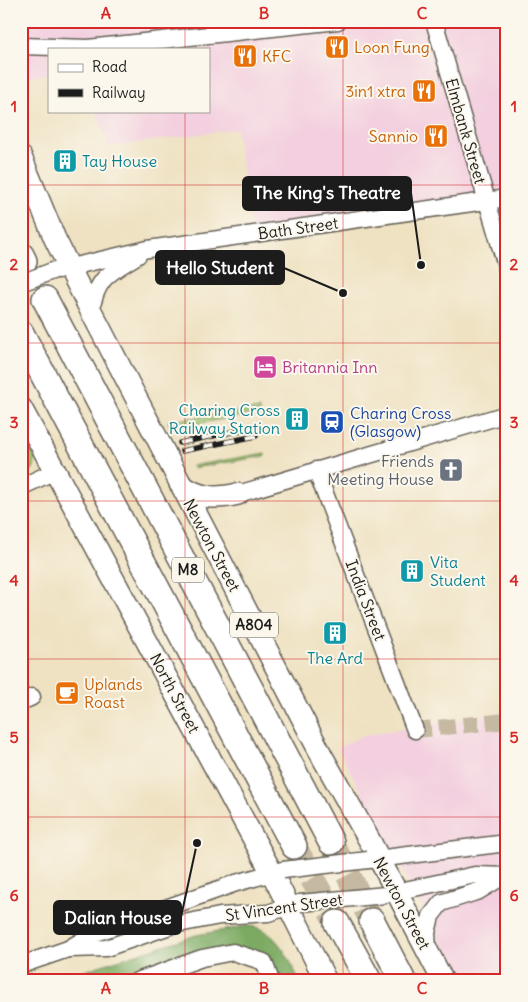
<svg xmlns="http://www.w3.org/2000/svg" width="528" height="1002" font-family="Delius,sans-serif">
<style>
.built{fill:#f3cfdf}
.green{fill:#9bc470;stroke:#5c7046}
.forest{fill:#7caa62;stroke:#4c633f}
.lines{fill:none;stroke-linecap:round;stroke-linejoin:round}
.minor-tunnel{stroke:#c5baa1;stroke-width:16;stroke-dasharray:16 8;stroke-linecap:butt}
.highway-tunnel{stroke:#c5baa1;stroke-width:25;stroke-dasharray:25 12;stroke-linecap:butt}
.minor-casing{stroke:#666156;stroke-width:19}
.major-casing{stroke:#666156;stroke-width:24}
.highway-casing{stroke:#666156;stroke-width:28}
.minor{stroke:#fff;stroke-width:16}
.major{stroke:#fff;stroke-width:21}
.highway{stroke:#fff;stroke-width:25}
.rail-casing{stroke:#1c1c1c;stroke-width:5.5}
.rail{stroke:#fbf7ec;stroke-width:4;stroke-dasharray:11;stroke-linecap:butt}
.minor-bridge-casing{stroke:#666156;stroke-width:19;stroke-linecap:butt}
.minor-bridge{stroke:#fff;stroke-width:16}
.grid{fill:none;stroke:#d62828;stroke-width:1;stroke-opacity:0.55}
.labels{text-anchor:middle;stroke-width:4;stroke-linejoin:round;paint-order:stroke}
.shield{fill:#fbf7ec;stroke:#5f5e5a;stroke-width:1}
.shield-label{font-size:15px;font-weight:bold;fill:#1c1c1c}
.food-label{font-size:16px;fill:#c56008;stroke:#fbf7ec;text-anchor:start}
.street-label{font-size:16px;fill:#1c1c1c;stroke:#fbf7ec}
.culture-label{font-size:16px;fill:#0d838f;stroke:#fbf7ec;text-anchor:start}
.hotel-label{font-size:16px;fill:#b23c85;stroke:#fbf7ec;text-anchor:start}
.transit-label{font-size:16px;fill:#164399;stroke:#fbf7ec;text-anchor:start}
.worship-label{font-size:16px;fill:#5b616d;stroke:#fbf7ec;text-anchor:end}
.leader{fill:none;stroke:#1c1c1c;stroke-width:2}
.callout-dot{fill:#1c1c1c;stroke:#fbf7ec;stroke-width:2}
.callout{fill:#1c1c1c;stroke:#1c1c1c;stroke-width:2}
.callout-label{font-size:18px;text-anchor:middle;font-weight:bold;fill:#fff}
.neatline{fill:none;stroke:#d62828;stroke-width:2}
.grid-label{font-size:16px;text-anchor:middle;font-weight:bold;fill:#d62828}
</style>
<rect width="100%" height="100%" fill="#fbf7ec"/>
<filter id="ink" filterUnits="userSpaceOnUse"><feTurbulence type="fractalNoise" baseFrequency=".02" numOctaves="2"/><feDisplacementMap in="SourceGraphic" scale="10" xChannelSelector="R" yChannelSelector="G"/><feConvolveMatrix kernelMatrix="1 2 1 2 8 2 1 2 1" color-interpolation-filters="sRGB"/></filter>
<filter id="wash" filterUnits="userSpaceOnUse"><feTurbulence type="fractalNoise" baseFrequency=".0096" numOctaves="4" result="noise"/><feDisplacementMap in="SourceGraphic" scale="20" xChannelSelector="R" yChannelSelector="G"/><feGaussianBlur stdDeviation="1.12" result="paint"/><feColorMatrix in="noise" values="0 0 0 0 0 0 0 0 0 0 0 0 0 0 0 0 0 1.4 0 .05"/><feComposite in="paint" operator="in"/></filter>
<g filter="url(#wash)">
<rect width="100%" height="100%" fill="#efe2c2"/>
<g class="built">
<path d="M21 21H507V198L252 235 236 129 109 147 96 111H209V49H49V74L21 78Z"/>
<path d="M507 712V981H461L338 748 362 736Z"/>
</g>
<g class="green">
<path d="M259 409 260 413 171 428 168 421Z"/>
<path d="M21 426 36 459 33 469 24 477 21 474Z"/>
<path d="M265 453V456L193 468 192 466Z"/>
</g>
<path class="forest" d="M247 926C273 926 288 955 297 976L295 981H275L243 949 166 963 118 981H36L83 971 196 935Z"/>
</g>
<g filter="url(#ink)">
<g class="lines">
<path class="minor-tunnel" d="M415 730 507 721"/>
<g class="highway-tunnel">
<path d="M331 842 372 921"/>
<path d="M294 846 337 923"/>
</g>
<defs>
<g id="minor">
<path d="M434 21 507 269"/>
<path d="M21 46 88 48 338 21"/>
<path d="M58 270 148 249 507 198"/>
<path d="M91 311C97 276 110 273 138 255"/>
<path d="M316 470 415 730"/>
<path d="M21 487 55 471"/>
<path d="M238 494 507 414"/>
<path d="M21 702 32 697"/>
<path d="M368 860 507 843"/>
<path d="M386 894 475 875 507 876"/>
<path d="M69 949 106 948 173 925 220 916 268 913 300 903"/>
<path d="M428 950 427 933 431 916 441 903 479 891 502 877"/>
<path d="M21 965 68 949 93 934 236 883 283 870"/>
<path d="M137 981 202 958 233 952 264 962 271 981"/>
</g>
<g id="major">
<path d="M21 157 55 239 91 311 323 758 372 845 443 981"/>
<path d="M21 408 272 873 326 981"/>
<path d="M180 484C199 499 216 499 238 494"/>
</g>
<g id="highway">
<path d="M21 255 24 261"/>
<path d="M45 299 331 842"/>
<path d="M21 333 294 846"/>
<path d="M372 921 403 981"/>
<path d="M337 923 369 981"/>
</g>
</defs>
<use href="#minor" class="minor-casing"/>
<use href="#major" class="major-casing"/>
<use href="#highway" class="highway-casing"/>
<use href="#minor" class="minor"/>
<use href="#major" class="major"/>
<use href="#highway" class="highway"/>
<defs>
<g id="rail">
<path d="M180 443 255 427"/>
<path d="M182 451 256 436"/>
</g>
</defs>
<use href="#rail" class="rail-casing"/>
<use href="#rail" class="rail"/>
<defs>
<g id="minor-bridge">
<path d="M21 283 55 270"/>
<path d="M283 870 368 860"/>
<path d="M300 903 386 895"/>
</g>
</defs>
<use href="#minor-bridge" class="minor-bridge-casing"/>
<use href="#minor-bridge" class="minor-bridge"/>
</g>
</g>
<path class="grid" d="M185 21V49M343 21V981M185 111V981M21 185H507M21 343H507M21 501H507M21 659H507M21 817H507"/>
<defs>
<symbol id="restaurant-square" viewBox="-11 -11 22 22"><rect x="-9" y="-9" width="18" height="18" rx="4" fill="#e8710a" stroke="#fbf7ec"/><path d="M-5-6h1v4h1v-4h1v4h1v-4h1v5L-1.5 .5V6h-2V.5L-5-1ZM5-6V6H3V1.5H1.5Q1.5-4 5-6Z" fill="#fff"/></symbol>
<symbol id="building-square" viewBox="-11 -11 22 22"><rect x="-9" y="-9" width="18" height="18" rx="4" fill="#0f9aa8" stroke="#fbf7ec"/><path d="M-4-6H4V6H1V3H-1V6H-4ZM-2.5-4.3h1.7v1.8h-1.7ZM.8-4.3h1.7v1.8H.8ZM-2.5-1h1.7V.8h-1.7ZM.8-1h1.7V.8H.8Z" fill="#fff"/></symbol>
<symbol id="hotel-square" viewBox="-11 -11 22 22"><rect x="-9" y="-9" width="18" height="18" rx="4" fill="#d1479c" stroke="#fbf7ec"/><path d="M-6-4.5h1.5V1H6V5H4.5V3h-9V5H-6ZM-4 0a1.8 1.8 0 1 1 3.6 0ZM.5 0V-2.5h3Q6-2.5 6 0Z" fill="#fff"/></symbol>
<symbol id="station-square" viewBox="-11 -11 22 22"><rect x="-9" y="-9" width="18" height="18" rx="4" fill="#1a4fb4" stroke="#fbf7ec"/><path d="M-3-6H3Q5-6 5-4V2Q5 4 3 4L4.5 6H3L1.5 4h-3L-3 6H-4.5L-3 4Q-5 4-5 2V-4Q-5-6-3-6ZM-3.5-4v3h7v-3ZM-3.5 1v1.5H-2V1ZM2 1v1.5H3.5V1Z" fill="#fff"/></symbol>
<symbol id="church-square" viewBox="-11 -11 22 22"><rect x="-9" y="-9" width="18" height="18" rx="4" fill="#6b7280" stroke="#fbf7ec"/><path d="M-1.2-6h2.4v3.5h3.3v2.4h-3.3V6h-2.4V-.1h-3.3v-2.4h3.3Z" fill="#fff"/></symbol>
<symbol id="cafe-square" viewBox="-11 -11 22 22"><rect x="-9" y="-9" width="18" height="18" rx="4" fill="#e8710a" stroke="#fbf7ec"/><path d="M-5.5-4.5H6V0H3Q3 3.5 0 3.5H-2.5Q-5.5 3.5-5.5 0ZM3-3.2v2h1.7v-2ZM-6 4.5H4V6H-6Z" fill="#fff"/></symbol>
</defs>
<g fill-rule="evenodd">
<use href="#restaurant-square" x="323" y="33" width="28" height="28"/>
<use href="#restaurant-square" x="231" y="42" width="28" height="28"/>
<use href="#restaurant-square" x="410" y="77" width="28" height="28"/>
<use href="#restaurant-square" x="422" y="122" width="28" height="28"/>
<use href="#building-square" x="51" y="147" width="28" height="28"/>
<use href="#hotel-square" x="251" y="353" width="28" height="28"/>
<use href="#building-square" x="283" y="405" width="28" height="28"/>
<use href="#station-square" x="318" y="408" width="28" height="28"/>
<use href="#church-square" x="437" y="456" width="28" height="28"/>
<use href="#building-square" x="398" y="557" width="28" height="28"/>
<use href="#building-square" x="321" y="619" width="28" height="28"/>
<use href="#cafe-square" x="53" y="679" width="28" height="28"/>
</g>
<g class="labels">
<g class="shield">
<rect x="172" y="557.5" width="32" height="25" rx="4"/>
<rect x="230" y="612.5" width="48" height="25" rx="4"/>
</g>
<g class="shield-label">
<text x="188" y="575">M8</text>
<text x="254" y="630">A804</text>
</g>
<g class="food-label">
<text x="354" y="53">Loon Fung</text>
<text x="262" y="62">KFC</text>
<text x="406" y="97" text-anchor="end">3in1 xtra</text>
<text x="418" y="142" text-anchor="end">Sannio</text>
<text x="84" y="690">Uplands<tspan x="84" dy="18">Roast</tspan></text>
</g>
<g class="street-label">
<text transform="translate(466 131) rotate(74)" y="6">Elmbank Street</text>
<text transform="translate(298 228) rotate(-8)" y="6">Bath Street</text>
<text transform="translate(212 545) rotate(62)" y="6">Newton Street</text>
<text transform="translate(366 600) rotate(69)" y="6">India Street</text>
<text transform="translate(175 693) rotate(62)" y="6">North Street</text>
<text transform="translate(402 903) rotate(62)" y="6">Newton Street</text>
<text transform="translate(284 907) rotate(-8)" y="6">St Vincent Street</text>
</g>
<g class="culture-label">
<text x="82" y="167">Tay House</text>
<text x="280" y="416" text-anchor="end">Charing Cross<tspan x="280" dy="18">Railway Station</tspan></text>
<text x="430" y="568">Vita<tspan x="430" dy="18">Student</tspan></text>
<text x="335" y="664" text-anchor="middle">The Ard</text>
</g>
<g class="hotel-label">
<text x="282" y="373">Britannia Inn</text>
</g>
<g class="transit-label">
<text x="350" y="419">Charing Cross<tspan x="350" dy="18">(Glasgow)</tspan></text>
</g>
<g class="worship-label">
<text x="434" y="467">Friends<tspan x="434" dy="18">Meeting House</tspan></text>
</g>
</g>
<path class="leader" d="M421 265L411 193M343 293L284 268M197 843L181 917"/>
<g class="callout-dot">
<circle cx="421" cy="265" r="5"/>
<circle cx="343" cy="293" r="5"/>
<circle cx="197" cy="843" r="5"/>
</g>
<g class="callout">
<rect x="243" y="177" width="168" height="33" rx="5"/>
<rect x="156" y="251" width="128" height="33" rx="5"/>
<rect x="54" y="901" width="127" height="33" rx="5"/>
</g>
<g class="callout-label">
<text x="327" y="199">The King's Theatre</text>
<text x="220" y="274">Hello Student</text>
<text x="118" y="924">Dalian House</text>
</g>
<rect width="528" height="1002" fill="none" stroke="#fbf7ec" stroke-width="55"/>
<rect x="48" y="48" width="162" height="65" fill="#fbf7ec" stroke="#a29f99"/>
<rect x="58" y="64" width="25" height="8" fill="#ffffff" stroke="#a29f99"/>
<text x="92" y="72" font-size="15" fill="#1c1c1c">Road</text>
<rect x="58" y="89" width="25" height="8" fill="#1c1c1c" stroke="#a29f99"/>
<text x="92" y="98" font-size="15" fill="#1c1c1c">Railway</text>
<rect x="28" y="28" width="472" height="946" class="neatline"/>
<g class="grid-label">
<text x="106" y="19">A</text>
<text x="264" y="19">B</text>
<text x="422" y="19">C</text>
<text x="14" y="112">1</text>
<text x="514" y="112">1</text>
<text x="14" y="270">2</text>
<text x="514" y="270">2</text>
<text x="14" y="428">3</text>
<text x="514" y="428">3</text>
<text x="14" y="586">4</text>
<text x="514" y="586">4</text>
<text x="14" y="743">5</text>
<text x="514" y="743">5</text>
<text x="14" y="901">6</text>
<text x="514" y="901">6</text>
<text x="106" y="994">A</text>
<text x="264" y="994">B</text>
<text x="422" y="994">C</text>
</g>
</svg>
